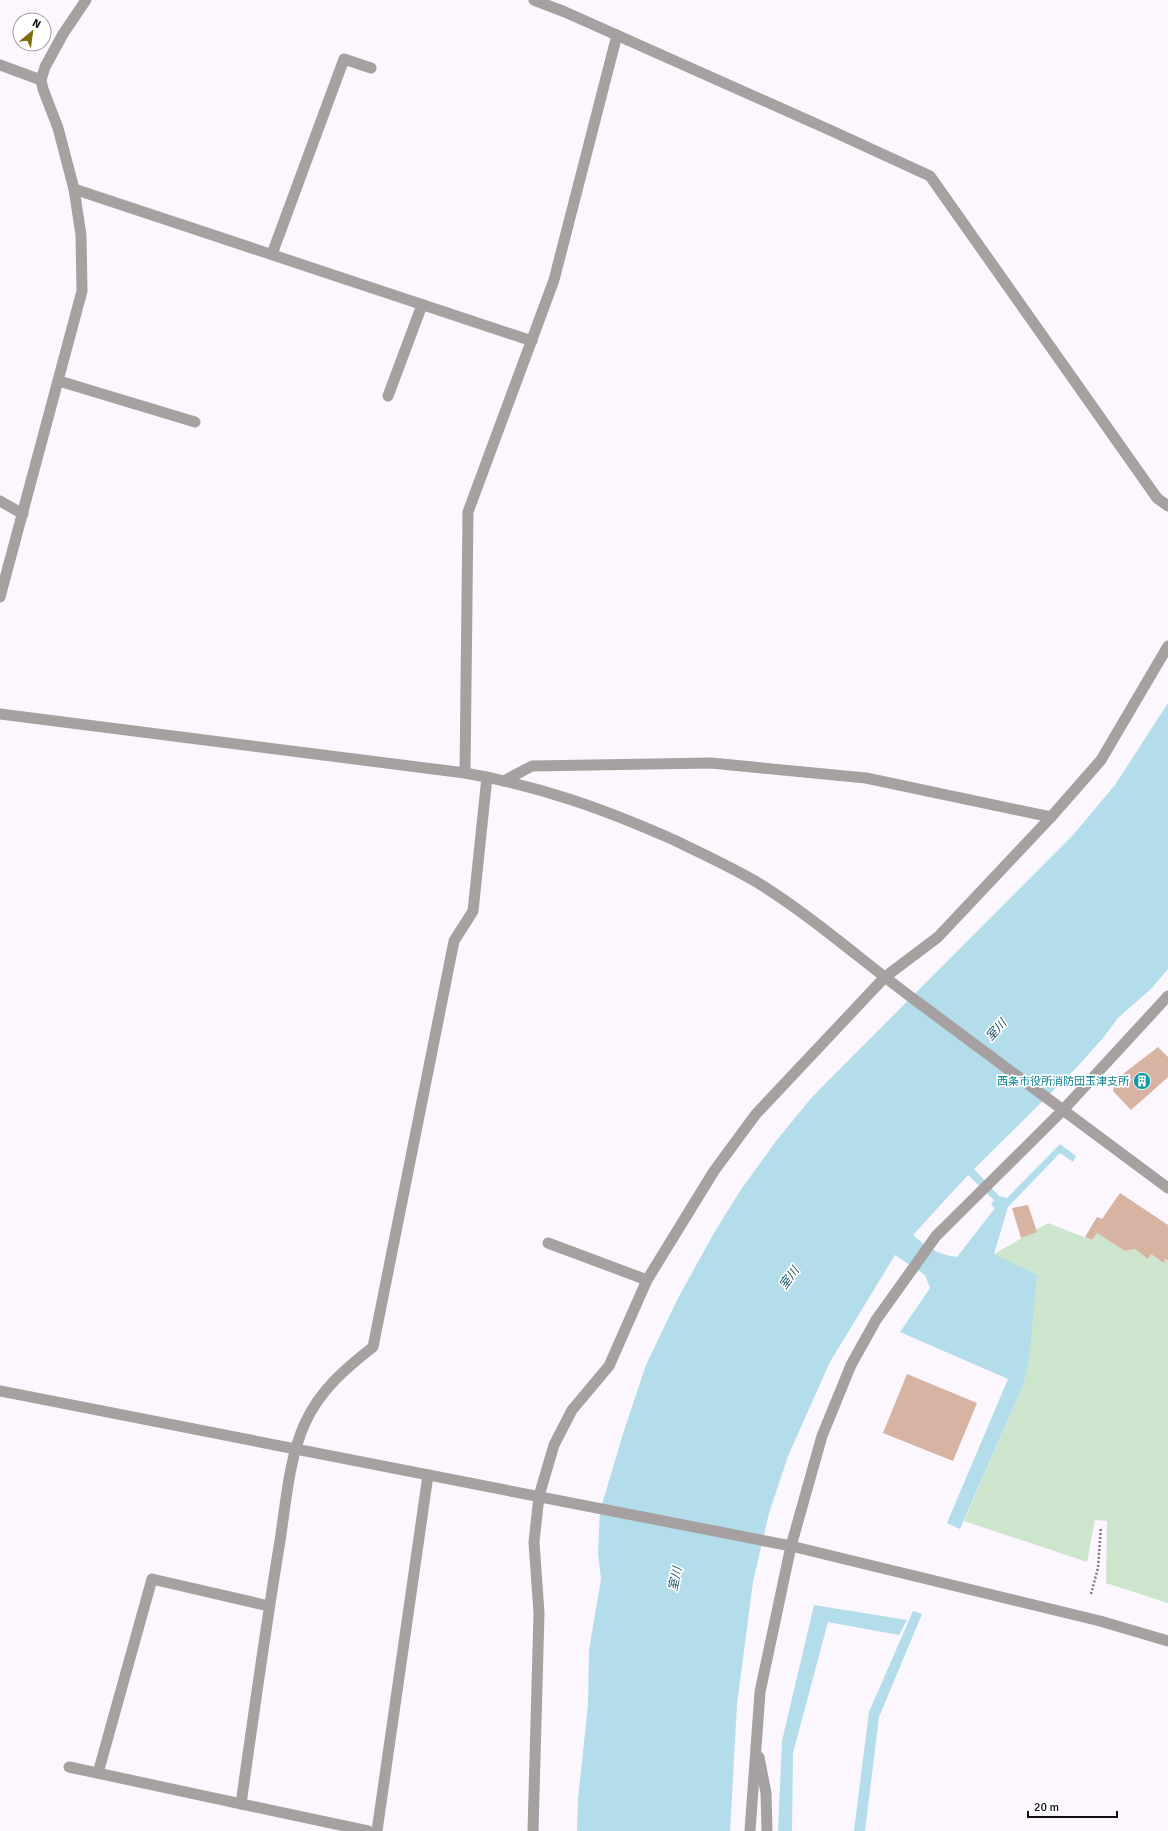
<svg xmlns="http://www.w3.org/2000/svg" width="1168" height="1831" font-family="Signika,'Noto Sans JP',sans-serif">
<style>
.green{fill:#cde5cc}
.water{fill:#b3ddeb;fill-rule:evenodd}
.building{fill:#d7b3a2}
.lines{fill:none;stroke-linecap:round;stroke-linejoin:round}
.path{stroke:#7f7b80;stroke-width:2.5;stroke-dasharray:2 2;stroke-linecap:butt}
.minor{stroke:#a6a1a0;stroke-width:11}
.tertiary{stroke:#a6a1a0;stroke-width:11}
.labels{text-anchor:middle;stroke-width:3.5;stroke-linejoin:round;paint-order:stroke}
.culture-label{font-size:11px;fill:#0d838f;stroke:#fff;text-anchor:end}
.water-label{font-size:12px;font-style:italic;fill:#17505f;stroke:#fff}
</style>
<rect width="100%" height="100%" fill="#fcf6fe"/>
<path class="green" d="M1048 1223 1092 1240 1097 1233 1125 1251 1135 1249 1148 1259 1151 1254 1164 1262 1165 1259 1168 1260V1603L1106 1583 1107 1521 1095 1520 1087 1562 964 1521 1024 1383 1029 1361 994 1254Z"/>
<g class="water">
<path d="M1168 703V969L1151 989 1118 1018 1103 1038 1077 1067 974 1169 999 1196 1007 1198 1060 1144 1076 1156 1073 1162 1060 1153 1008 1207 994 1254 1037 1275 1029 1361 1024 1383 960 1529 947 1523 1008 1379 900 1332 930 1288 925 1275 895 1255 830 1362 788 1456 769 1513 753 1582 737 1704 730 1831H577L578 1799 588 1705 589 1650 601 1579 598 1553 600 1511 623 1434 646 1365 677 1300 714 1233 740 1191 776 1141 813 1096 1073 835 1115 785ZM968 1175 994 1200 991 1205 995 1208 957 1257C939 1255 926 1247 913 1235Z"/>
<path d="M814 1605 907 1620 899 1635 828 1622 793 1753 792 1831H778L782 1741Z"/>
<path d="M913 1611 922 1614 879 1717 865 1831H854L869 1712Z"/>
</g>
<g class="building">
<path d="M1158 1047 1168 1057V1077L1131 1110 1113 1091 1114 1084 1126 1077 1123 1074Z"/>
<path d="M1120 1193 1168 1225V1260L1165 1259 1164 1263 1151 1254 1148 1259 1135 1249 1125 1251 1097 1233 1092 1240 1085 1237 1097 1217 1102 1219Z"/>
<path d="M1028 1205 1037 1232 1021 1238 1012 1208Z"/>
<path d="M907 1374 977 1403 953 1461 883 1433Z"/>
</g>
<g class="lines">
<path class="path" d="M1091 1594 1098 1568 1101 1527"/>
<g class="minor">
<path d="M534 0 565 12 832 131 930 176 1157 498 1168 506"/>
<path d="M0 65 41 80"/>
<path d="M74 189 532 341"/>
<path d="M272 254 344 59 371 68"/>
<path d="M59 381 195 422"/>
<path d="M388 396 422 305"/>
<path d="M0 501 23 514"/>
<path d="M0 597 82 291 81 235 74 189 58 128 43 89 41 80 45 67 63 34 86 0"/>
<path d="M465 773 468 512 554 280 617 35"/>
<path d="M504 781 532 766 711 763 866 778 1051 817"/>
<path d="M548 1243 647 1280"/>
<path d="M759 1757 766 1793 767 1831"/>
<path d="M69 1767 368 1831"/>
<path d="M98 1773 152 1579 269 1606"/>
<path d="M241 1804C253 1718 265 1632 279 1547 286 1505 288 1461 305 1423 320 1390 346 1368 373 1347L454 941 473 911 487 777"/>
<path d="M377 1831 428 1475"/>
<path d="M533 1831 539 1613 534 1542 539 1496 554 1445 572 1410 609 1366 647 1280 714 1171 756 1114 885 977 938 937 1051 817 1101 760 1168 646"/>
<path d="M750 1831 760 1692 791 1546 822 1436 851 1365 876 1320 936 1236 1063 1110 1168 996"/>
</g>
<g class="tertiary">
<path d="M0 714 465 773C540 786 604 809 674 840 701 853 729 866 755 881 812 916 862 961 915 1000 999 1063 1084 1125 1168 1188"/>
<path d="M0 1391 791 1546 1100 1621 1168 1641"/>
</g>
</g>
<defs>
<symbol id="building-disc" viewBox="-11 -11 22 22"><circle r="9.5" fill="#0f9aa8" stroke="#fff"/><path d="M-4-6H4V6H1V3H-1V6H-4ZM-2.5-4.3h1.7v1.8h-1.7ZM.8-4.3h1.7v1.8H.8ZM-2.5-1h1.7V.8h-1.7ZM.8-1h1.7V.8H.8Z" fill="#fff"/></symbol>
</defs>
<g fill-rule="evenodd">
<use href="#building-disc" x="1132" y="1071" width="20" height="20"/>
</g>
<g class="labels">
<g class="culture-label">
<text x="1129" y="1085">西条市役所消防団玉津支所</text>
</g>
<g class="water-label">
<text transform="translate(996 1030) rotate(-48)" y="4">室川</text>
<text transform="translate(789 1278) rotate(-54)" y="4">室川</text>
<text transform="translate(675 1579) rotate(-78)" y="4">室川</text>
</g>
</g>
<g transform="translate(32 32) rotate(29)"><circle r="19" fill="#ffffff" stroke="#9f9e9f"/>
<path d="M0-3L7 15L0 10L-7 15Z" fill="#7f6f0d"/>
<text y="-6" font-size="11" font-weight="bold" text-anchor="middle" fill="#0f0d10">N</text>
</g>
<path d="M1028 1811v6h89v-6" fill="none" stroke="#0f0d10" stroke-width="2"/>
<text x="1034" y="1811" font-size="12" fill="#0f0d10" stroke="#ffffff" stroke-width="3" paint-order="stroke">20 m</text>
</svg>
